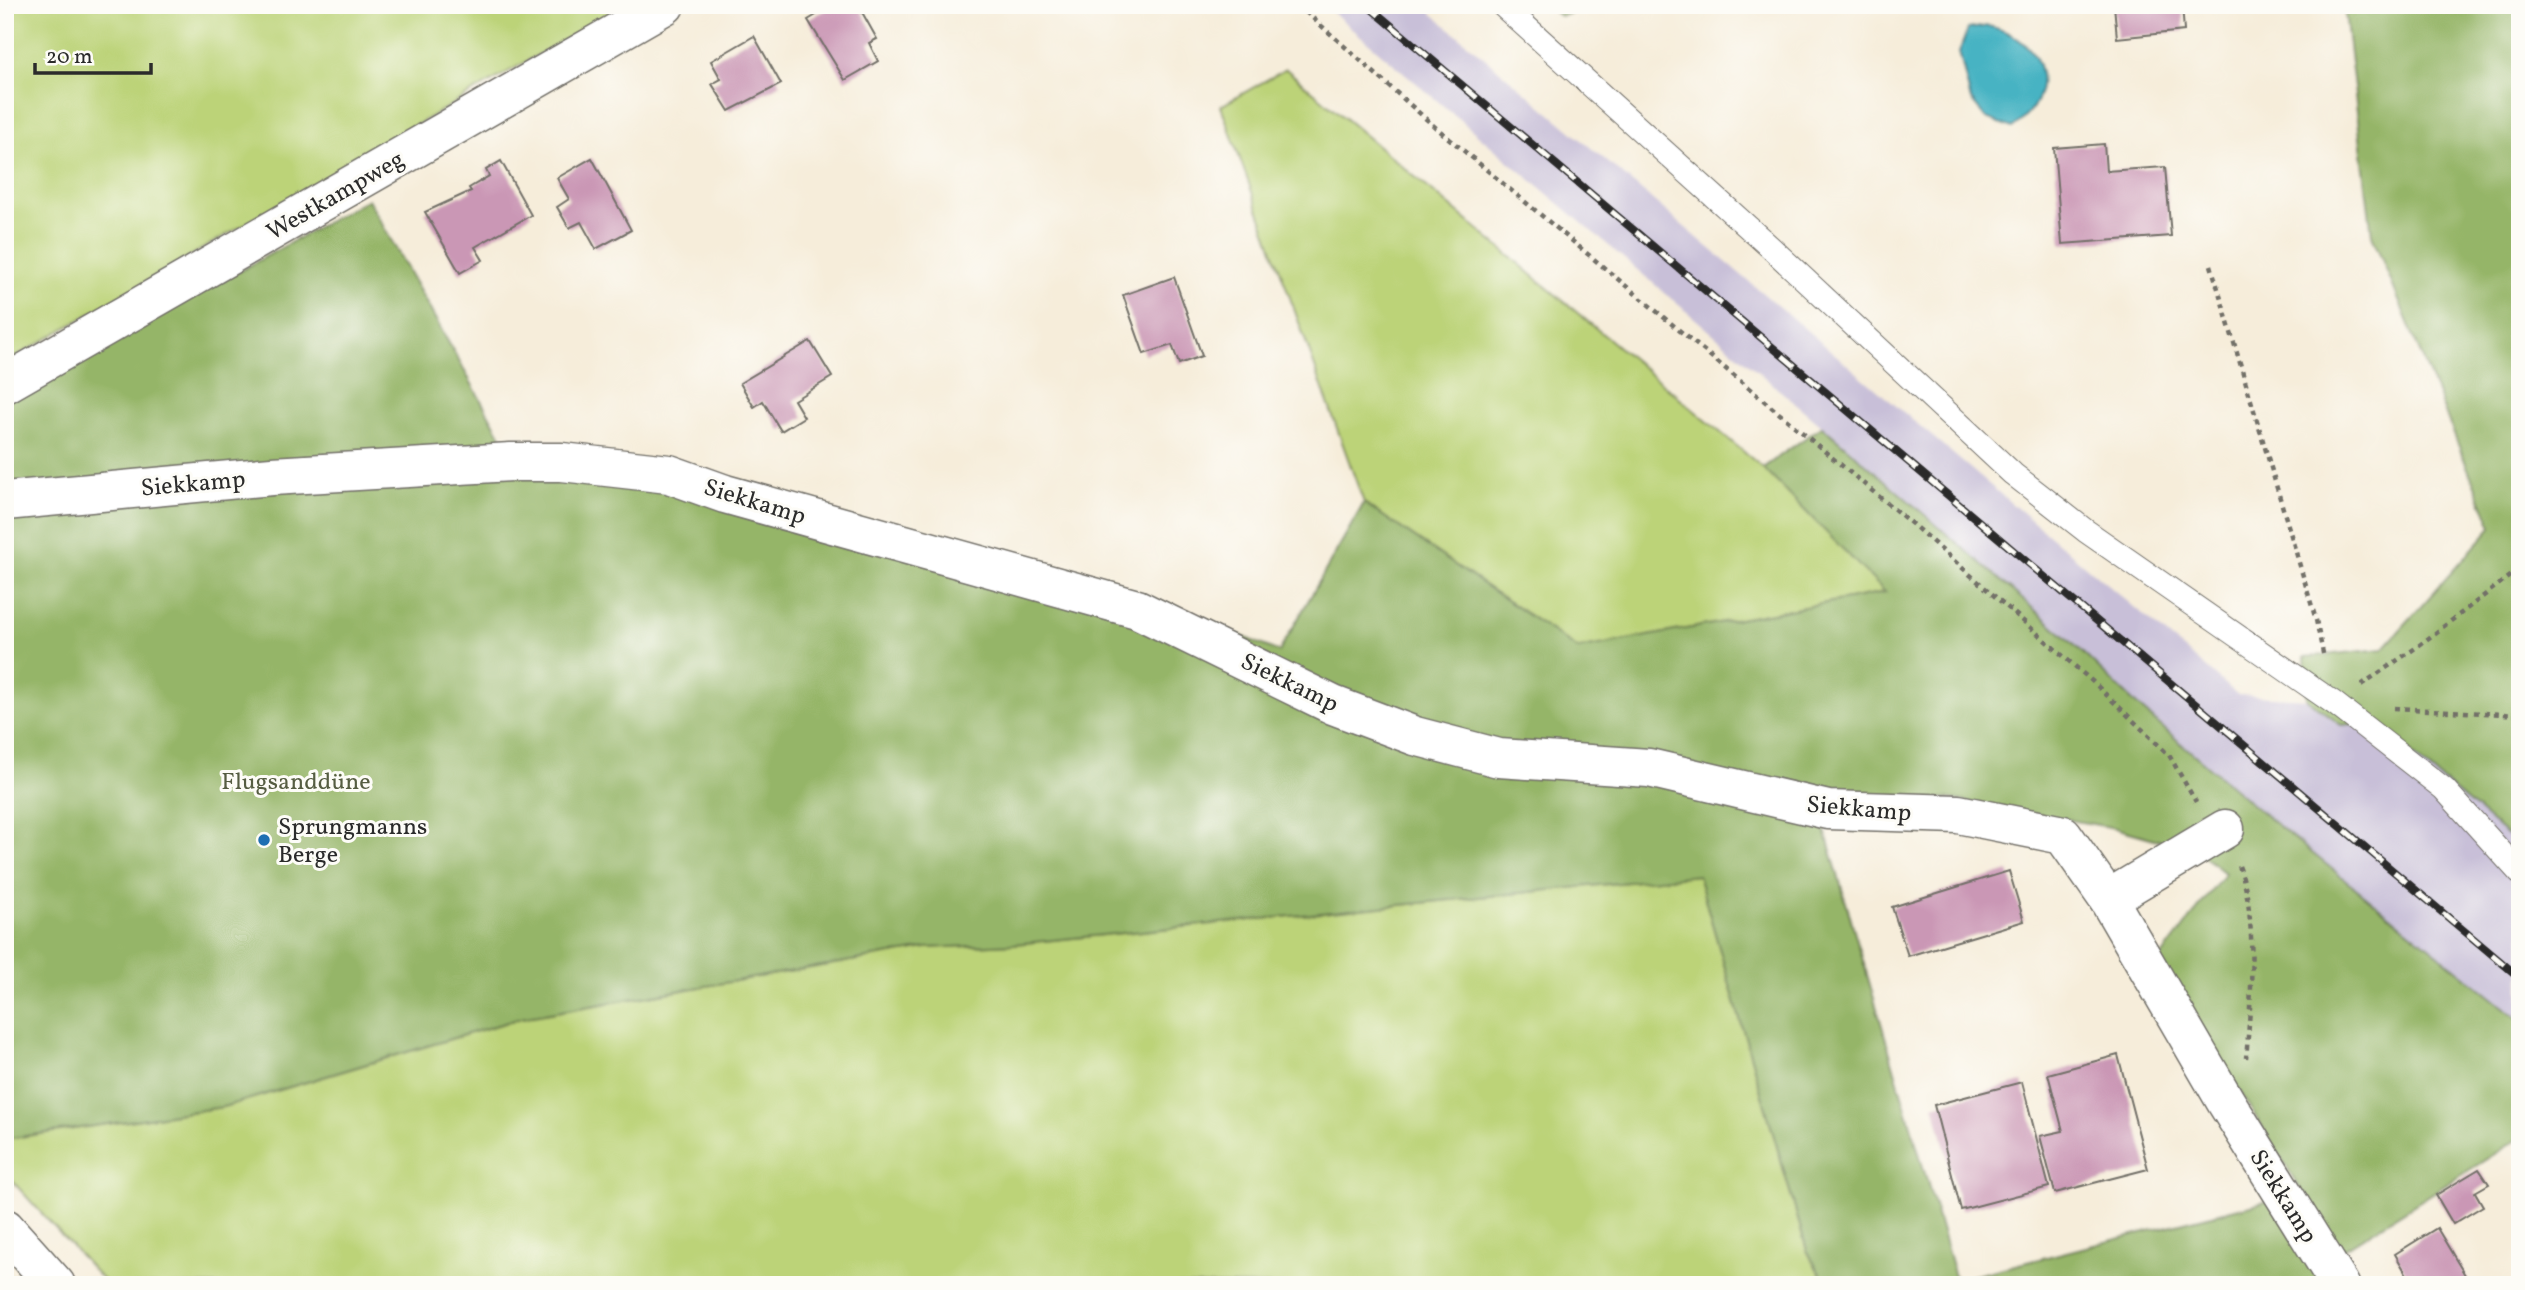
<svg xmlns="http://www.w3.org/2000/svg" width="2525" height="1290" font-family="Vollkorn,serif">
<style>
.industrial{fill:#c8bfd8}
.green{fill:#bcd378;stroke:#747f52;stroke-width:2}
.forest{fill:#95b568;stroke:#60704a;stroke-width:2}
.water{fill:#46b3c3;stroke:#386f77;stroke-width:2}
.building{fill:#ca97b5}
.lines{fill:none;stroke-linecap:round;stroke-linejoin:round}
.service-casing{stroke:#726f68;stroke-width:25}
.minor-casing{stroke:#726f68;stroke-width:41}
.tertiary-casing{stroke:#726f68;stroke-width:41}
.path{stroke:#726f68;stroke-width:4.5;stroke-dasharray:5 5;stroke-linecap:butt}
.service{stroke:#fff;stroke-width:23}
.minor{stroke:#fff;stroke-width:38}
.tertiary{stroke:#fff;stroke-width:38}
.rail-casing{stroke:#2b2b2b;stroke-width:8}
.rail{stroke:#fdfcf7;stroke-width:5;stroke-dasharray:16;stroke-linecap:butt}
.poi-dot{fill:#1f6fb2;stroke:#fdfcf7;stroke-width:2.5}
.labels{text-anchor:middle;stroke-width:6;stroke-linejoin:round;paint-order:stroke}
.street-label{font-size:24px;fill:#2b2b2b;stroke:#fdfcf7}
.park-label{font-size:24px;fill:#565d42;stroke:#fdfcf7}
.poi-label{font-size:24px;fill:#2b2b2b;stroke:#fdfcf7;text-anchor:start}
</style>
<rect width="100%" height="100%" fill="#fdfcf7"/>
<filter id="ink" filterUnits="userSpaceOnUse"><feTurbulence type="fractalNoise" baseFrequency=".0143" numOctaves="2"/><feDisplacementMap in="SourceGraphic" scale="14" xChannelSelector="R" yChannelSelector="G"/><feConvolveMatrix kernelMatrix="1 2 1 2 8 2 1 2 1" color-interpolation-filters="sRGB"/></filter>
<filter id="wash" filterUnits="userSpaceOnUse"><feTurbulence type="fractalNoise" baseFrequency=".00686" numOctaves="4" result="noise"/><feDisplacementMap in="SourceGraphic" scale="28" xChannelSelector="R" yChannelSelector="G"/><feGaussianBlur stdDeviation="1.57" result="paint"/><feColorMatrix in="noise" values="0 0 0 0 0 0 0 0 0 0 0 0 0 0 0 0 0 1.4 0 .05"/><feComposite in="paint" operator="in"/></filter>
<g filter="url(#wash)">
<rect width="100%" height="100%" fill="#f6edda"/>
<path class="industrial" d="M1324 5H1422L2238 695 2307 699 2341 725 2374 722 2520 846V1020L2266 816 2141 709 2066 637 1822 426Z"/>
<g class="green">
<path d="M5 5H624L5 363Z"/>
<path d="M1286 69 1763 468 1886 592 1578 649 1364 503 1221 106Z"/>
<path d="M1698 875 1807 1250 1826 1285H107L5 1173V1139L223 1107 521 1018 926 948 1014 944Z"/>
</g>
<g class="forest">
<path d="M1546 5H1605L1560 16Z"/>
<path d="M2344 5H2520V846L2374 722 2341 725 2307 699 2305 657 2383 649 2492 527 2372 235Z"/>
<path d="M368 199 505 443 1168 605 1279 652 1364 503 1578 649 1885 592 1763 468 1822 426 2066 637 2141 709 2266 816 2520 1020V1138L2339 1252 2159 960 2225 873 2197 851 2115 828 1945 798 1822 820 1956 1280 2271 1200 2324 1285H1826L1807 1250 1698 875 1014 944 926 948 521 1018 223 1107 5 1139V403Z"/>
</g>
<path class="water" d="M1988 26C2046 39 2061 94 2012 128L1986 118 1971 100 1959 52 1968 29Z"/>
<g id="blocks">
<g class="building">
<path d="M833 5H858L877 39 869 43 878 61 845 80 808 20Z"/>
<path d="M2114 5H2182L2184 31 2117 38Z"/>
<path d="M754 36 781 84 729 111 712 84 721 79 711 61Z"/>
<path d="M2104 144 2106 171 2165 167 2171 236 2062 244 2054 148Z"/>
<path d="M592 158 631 230 596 249 581 222 569 228 557 207 569 199 557 178Z"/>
<path d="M501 161 531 215 475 247 483 260 460 273 425 212 471 191 469 188 489 176 486 170Z"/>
<path d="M1174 277 1202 356 1179 364 1172 345 1144 354 1123 295Z"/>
<path d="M810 341 832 377 794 400 804 417 781 431 763 401 754 407 740 383Z"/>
<path d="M2009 871 2024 921 1908 956 1892 907Z"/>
<path d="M2118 1055 2148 1169 2055 1193 2040 1136 2063 1131 2048 1074Z"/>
<path d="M2022 1082 2049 1187 1961 1210 1934 1105Z"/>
<path d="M2479 1169 2489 1184 2475 1192 2483 1206 2453 1224 2436 1195Z"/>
<path d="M2437 1228 2471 1285H2413L2395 1254Z"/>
</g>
</g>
</g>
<g filter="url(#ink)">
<use href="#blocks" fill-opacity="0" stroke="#726f68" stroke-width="2"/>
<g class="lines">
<defs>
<path id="service" d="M1502 5 1770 247 2013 474 2086 531 2334 703 2444 789 2520 873"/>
<g id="minor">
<path d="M5 384 665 5"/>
<path d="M5 501 272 476 511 462H562L669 474 725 494 1137 609 1333 705 1415 736 1499 758 1649 768 1828 810 1958 814 2063 835 2108 899 2226 1102 2340 1285"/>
<path d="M2108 899 2225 829"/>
</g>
<path id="tertiary" d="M5 1228 56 1285"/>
</defs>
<use href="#service" class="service-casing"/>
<use href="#minor" class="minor-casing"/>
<use href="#tertiary" class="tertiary-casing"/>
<g class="path">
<path d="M1298 5 1434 126 1912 524 2093 682 2169 755 2196 802"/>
<path d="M2211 265 2316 620 2324 658"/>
<path d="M2361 685 2417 647 2520 568"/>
<path d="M2394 708 2520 715"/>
<path d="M2239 866C2258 913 2251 1007 2246 1058"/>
</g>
<use href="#service" class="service"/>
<use href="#minor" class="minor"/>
<use href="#tertiary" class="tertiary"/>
<defs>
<path id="rail" d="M1367 5 2520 978"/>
</defs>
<use href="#rail" class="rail-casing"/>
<use href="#rail" class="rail"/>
</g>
</g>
<circle class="poi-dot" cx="264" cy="840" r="7"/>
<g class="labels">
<g class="street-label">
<text transform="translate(335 195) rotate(-30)" y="8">Westkampweg</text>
<text transform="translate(193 483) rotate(-5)" y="8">Siekkamp</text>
<text transform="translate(755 501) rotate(17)" y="8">Siekkamp</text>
<text transform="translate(1290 682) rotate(26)" y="8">Siekkamp</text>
<text transform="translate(1859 808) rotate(5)" y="8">Siekkamp</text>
<text transform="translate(2284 1196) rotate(58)" y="8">Siekkamp</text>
</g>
<g class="park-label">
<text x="296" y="789">Flugsanddüne</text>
</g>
<g class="poi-label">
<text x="278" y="834">Sprungmanns<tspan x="278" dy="28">Berge</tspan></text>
</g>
</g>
<rect width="2525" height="1290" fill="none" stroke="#fdfcf7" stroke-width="28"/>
<path d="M35 63v10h116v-10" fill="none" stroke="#2b2b2b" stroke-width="3.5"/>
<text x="46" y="63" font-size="21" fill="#2b2b2b" stroke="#fdfcf7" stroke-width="5" paint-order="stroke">20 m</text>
</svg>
